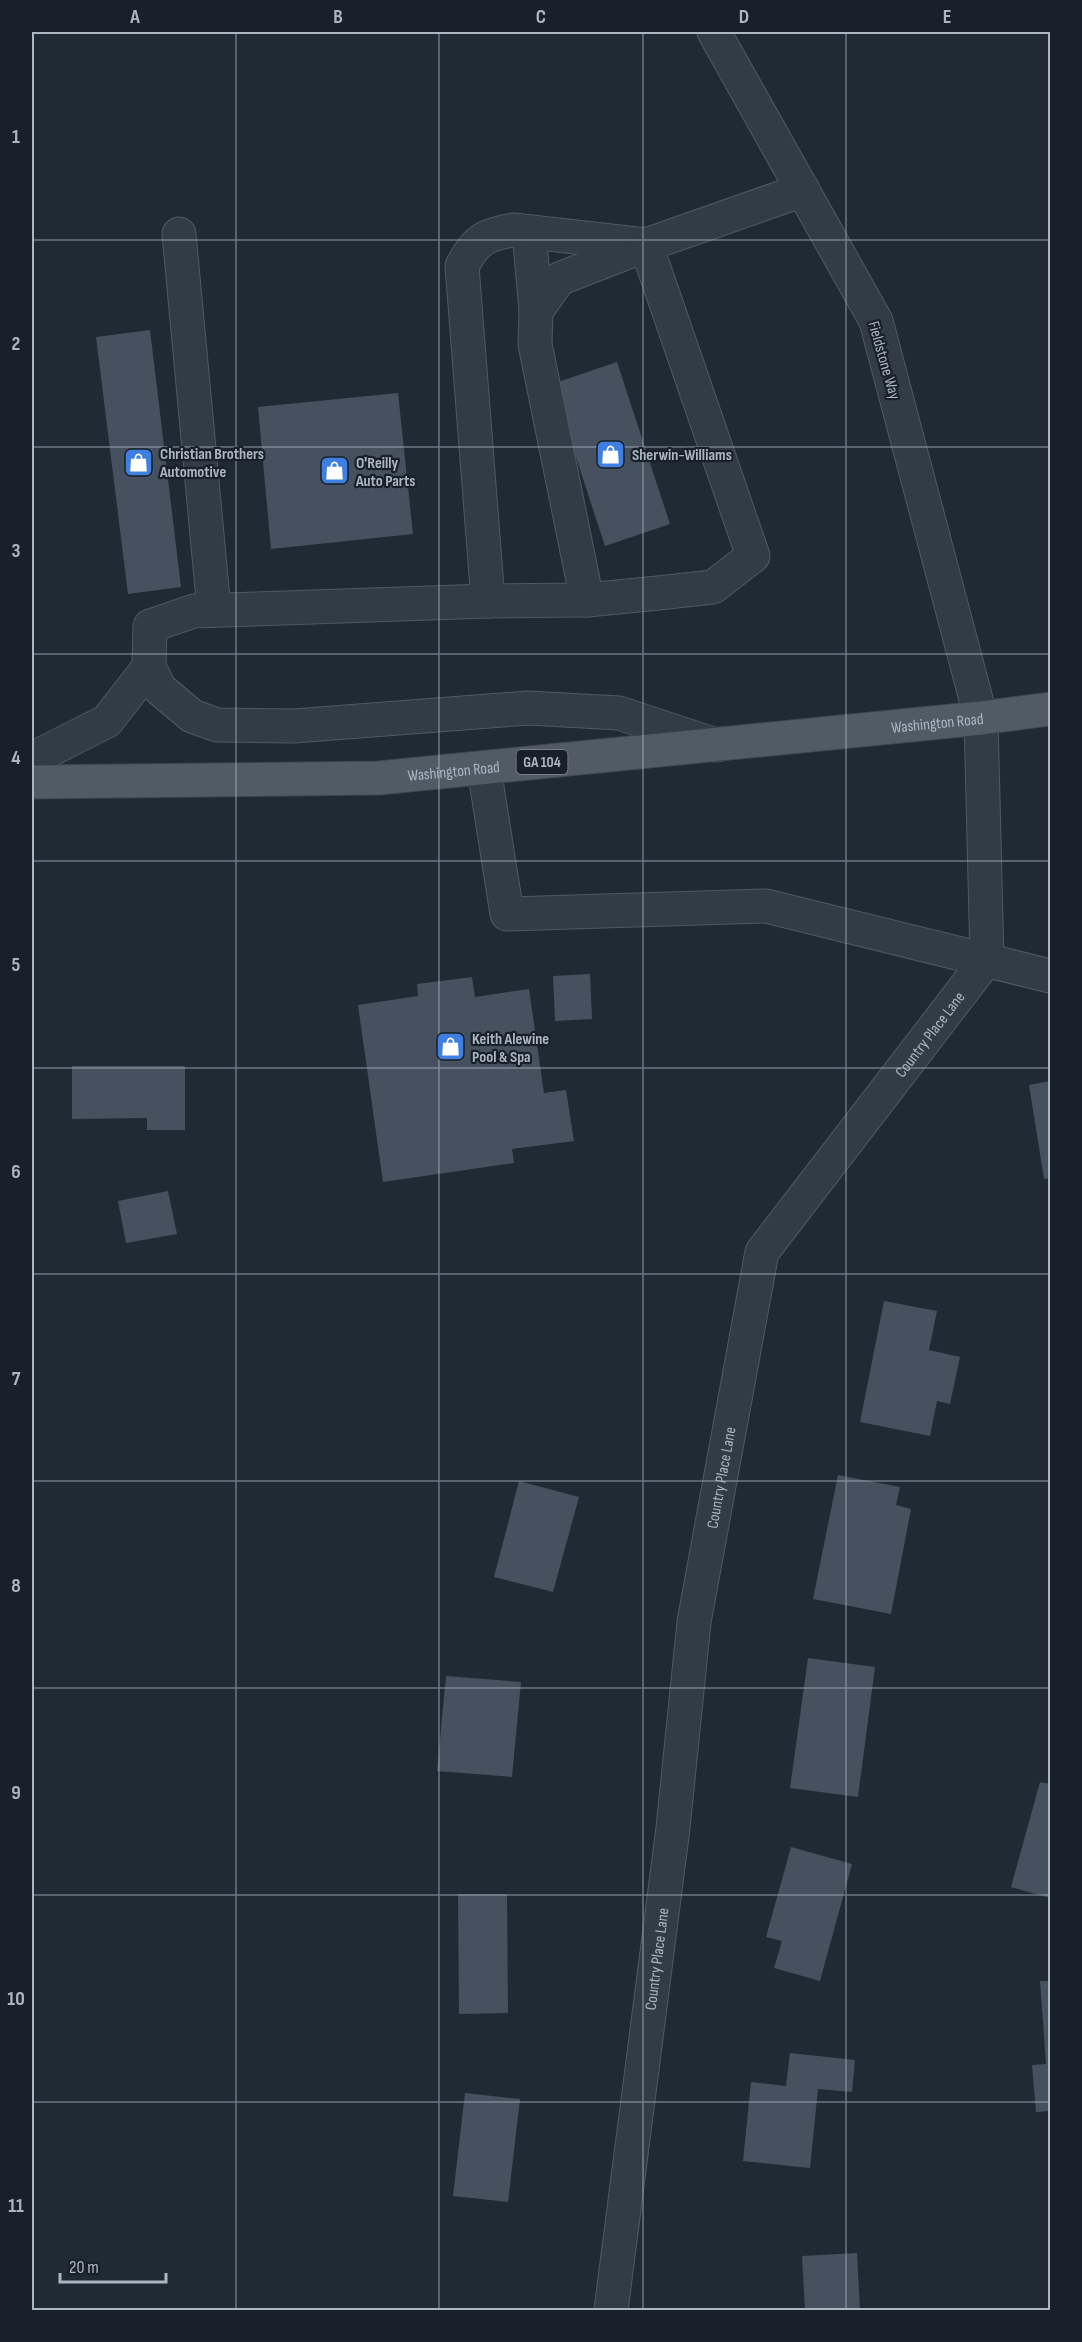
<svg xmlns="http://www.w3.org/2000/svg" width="1082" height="2342" font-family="'Sofia Sans Condensed',sans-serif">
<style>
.building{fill:#45515f}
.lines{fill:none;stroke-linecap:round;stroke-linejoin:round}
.minor-casing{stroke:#505964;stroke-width:35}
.major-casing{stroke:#3c454f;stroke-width:35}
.minor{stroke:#323c46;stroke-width:33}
.major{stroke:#505b66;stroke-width:33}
.grid{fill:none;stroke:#acb6c3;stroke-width:1.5;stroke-opacity:0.55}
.labels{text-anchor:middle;stroke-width:4.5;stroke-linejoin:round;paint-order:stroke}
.shield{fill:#18212a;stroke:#808995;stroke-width:1.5}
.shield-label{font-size:15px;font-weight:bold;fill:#acb6c3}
.street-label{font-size:16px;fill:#acb6c3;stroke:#18212a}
.poi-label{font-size:16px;font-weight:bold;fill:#acb6c3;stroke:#18212a;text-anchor:start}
.neatline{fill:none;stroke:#acb6c3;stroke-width:2}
.grid-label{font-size:20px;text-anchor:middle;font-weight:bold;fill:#acb6c3}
</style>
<rect width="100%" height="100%" fill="#1f2a35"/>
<g class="building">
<path d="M150 330 181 587 128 594 96 337Z"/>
<path d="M617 362 670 524 605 546 552 384Z"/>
<path d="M398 393 413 534 271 549 258 407Z"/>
<path d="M590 974 592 1019 555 1021 553 976Z"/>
<path d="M472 977 475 997 529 989 544 1093 566 1090 574 1141 512 1149 514 1163 383 1182 358 1005 418 996 417 984Z"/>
<path d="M72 1066H185V1130H147V1118L72 1119Z"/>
<path d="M1050 1081V1178L1044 1179 1029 1085Z"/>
<path d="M168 1191 177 1234 126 1243 118 1201Z"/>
<path d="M884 1301 937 1311 929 1350 960 1357 950 1404 937 1401 930 1436 860 1422Z"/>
<path d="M838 1475 900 1487 896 1505 911 1509 891 1614 813 1599Z"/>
<path d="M519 1481 579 1497 553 1592 494 1577Z"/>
<path d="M808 1658 875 1667 858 1797 790 1788Z"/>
<path d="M446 1676 521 1682 512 1777 437 1771Z"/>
<path d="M1040 1782 1050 1784V1898L1011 1887Z"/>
<path d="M791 1847 852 1864 820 1981 774 1968 782 1941 766 1937Z"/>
<path d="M458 1894H507L508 2013 459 2014Z"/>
<path d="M1040 1981H1050V2111L1036 2112 1032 2065 1046 2064Z"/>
<path d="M790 2053 855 2060 852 2092 818 2089 810 2168 743 2161 751 2082 786 2086Z"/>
<path d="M465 2093 520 2099 508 2202 453 2196Z"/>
<path d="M857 2253 860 2310H805L802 2256Z"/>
</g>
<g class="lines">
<defs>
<g id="minor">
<path d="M529 232 536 311"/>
<path d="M179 234 214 610"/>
<path d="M587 600 535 344 536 311 559 279 641 247"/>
<path d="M488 601 462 266C476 240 484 235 513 230L646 245"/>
<path d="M716 745 619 713 528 708 294 726 217 725 192 716 160 689 149 667 150 626 194 611 488 601 587 600 658 593 713 587 753 556 646 245 803 190"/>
<path d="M32 759 107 721 149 667"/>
<path d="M484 768 507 914 766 906 1050 976"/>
<path id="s1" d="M611 2310 673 1828 694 1622 762 1252 987 959 981 718 876 321 714 32"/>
</g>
<g id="major">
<path id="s2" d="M32 782 379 778 981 718 1050 709"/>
</g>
</defs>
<use href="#minor" class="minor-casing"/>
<use href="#major" class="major-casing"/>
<use href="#minor" class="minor"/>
<use href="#major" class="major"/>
</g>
<path class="grid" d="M236 32V2310M439 32V2310M643 32V2310M846 32V2310M32 240H1050M32 447H1050M32 654H1050M32 861H1050M32 1068H1050M32 1274H1050M32 1481H1050M32 1688H1050M32 1895H1050M32 2102H1050"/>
<defs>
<symbol id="shop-square" viewBox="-11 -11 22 22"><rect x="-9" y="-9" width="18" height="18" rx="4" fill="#3f7fe0" stroke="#18212a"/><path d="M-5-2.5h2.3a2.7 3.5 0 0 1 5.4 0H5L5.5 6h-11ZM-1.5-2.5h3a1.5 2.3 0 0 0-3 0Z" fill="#fff"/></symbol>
</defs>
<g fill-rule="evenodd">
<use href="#shop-square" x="594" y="438" width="33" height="33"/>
<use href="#shop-square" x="122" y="446" width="33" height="33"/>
<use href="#shop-square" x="318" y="454" width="33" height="33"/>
<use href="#shop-square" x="434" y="1030" width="33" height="33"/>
</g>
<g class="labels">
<rect class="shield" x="516.5" y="750" width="51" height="24" rx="4.5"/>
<g class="shield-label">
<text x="542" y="767">GA 104</text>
</g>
<g class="street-label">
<text transform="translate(885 360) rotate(74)" y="6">Fieldstone Way</text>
<text dy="6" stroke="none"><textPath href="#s2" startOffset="908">Washington Road</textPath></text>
<text dy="6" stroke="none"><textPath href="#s2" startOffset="422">Washington Road</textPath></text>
<text dy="6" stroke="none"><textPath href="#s1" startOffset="1344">Country Place Lane</textPath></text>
<text dy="6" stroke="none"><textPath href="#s1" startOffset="840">Country Place Lane</textPath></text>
<text dy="6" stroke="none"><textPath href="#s1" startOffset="354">Country Place Lane</textPath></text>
</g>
<g class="poi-label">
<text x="160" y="459">Christian Brothers<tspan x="160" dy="18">Automotive</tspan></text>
<text x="632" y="460">Sherwin-Williams</text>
<text x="356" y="468">O'Reilly<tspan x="356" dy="18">Auto Parts</tspan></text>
<text x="472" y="1044">Keith Alewine<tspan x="472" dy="18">Pool &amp; Spa</tspan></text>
</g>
</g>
<rect width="1082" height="2342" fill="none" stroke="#18212a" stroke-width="66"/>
<path d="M60 2273v9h106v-9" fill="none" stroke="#acb6c3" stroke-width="3"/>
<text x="69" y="2273" font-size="18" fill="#acb6c3" stroke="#18212a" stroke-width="4.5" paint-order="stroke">20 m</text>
<rect x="33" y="33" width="1016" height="2276" class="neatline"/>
<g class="grid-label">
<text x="135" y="23">A</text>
<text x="338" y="23">B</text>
<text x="541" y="23">C</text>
<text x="744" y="23">D</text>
<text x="947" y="23">E</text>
<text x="16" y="143">1</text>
<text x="16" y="350">2</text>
<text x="16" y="557">3</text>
<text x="16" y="764">4</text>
<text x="16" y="971">5</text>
<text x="16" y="1178">6</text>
<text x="16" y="1385">7</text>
<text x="16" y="1592">8</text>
<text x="16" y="1799">9</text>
<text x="16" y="2005">10</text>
<text x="16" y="2212">11</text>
</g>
</svg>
